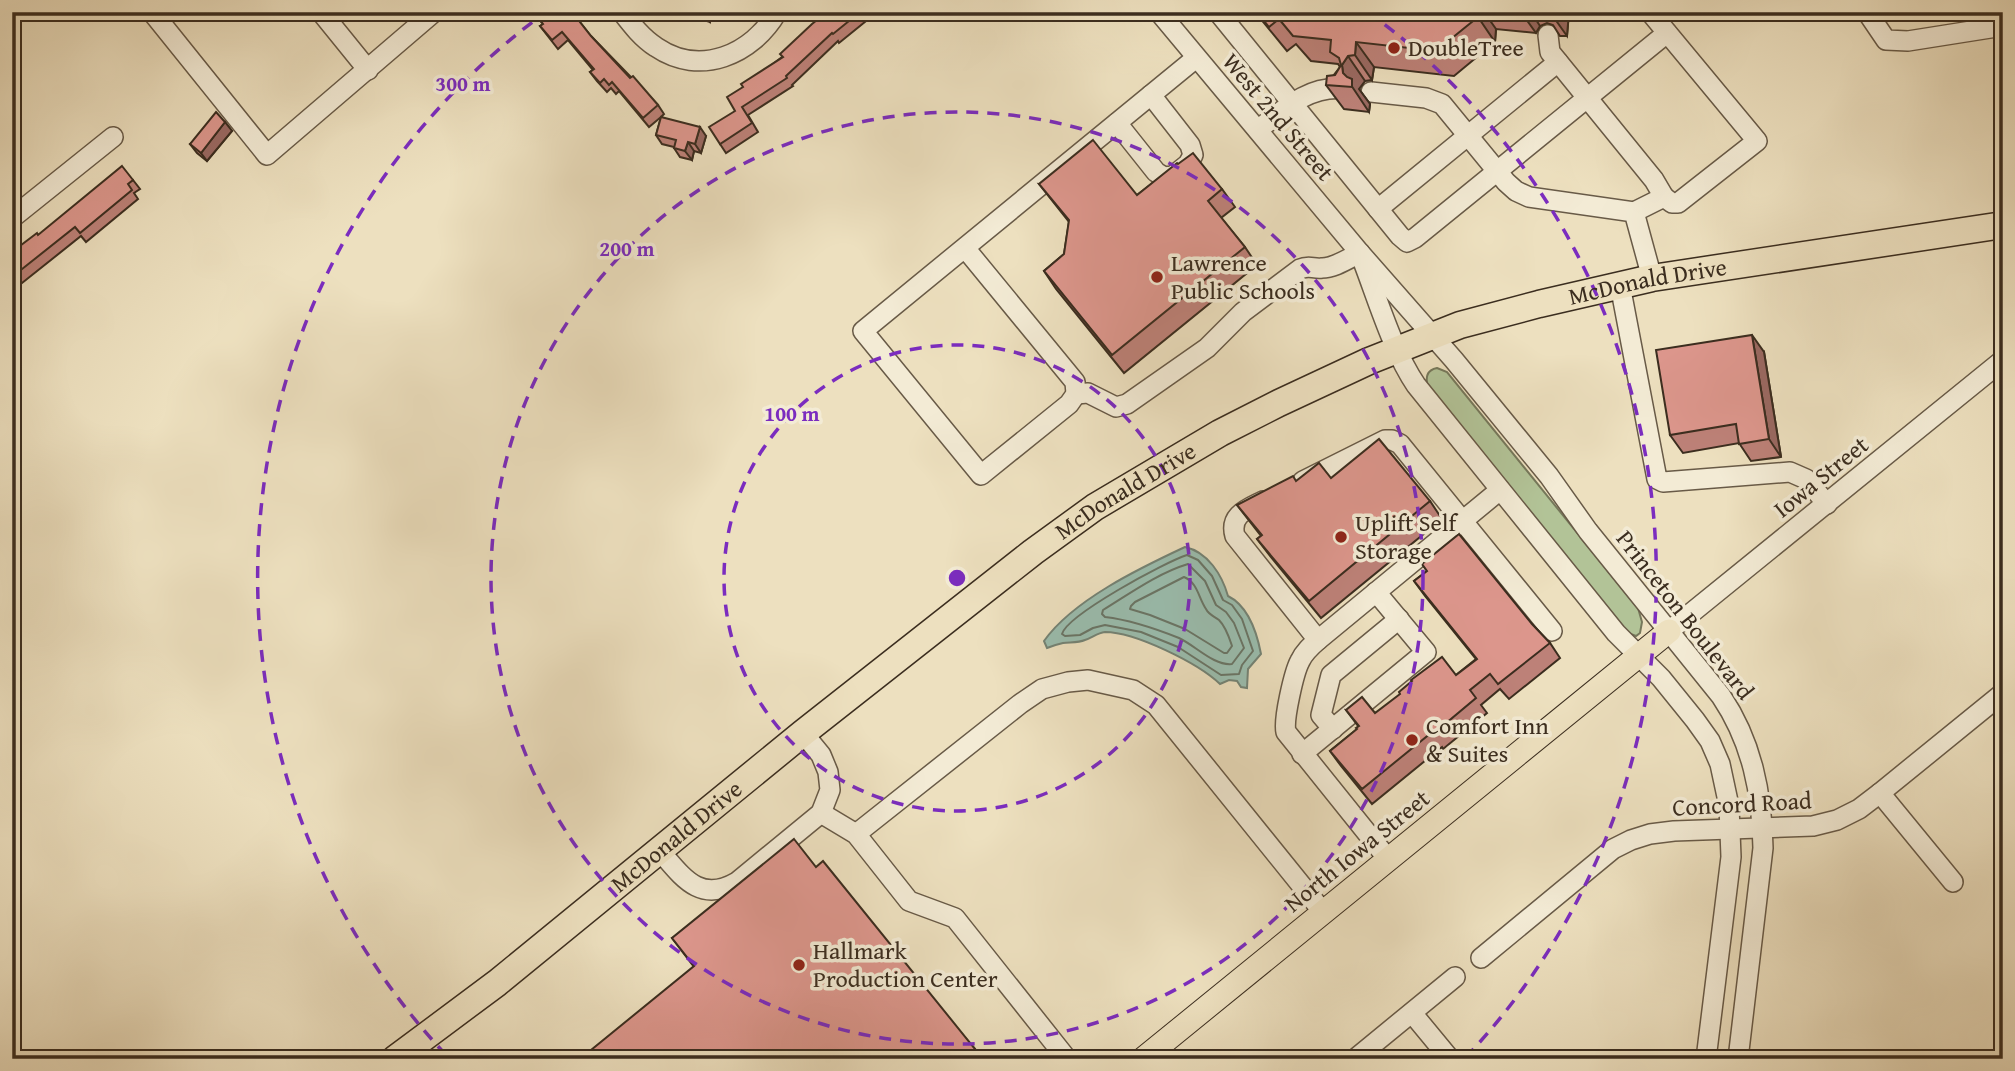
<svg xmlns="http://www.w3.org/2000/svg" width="2015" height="1071" font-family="'Gentium Book Plus',serif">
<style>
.green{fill:#b2c397;stroke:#76785b;stroke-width:2}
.water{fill:#9abdae;stroke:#748375;stroke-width:2}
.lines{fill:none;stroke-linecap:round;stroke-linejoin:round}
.shore{stroke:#6a7566;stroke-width:2}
.minor-casing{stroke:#685a47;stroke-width:22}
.major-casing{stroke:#3b2d1f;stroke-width:25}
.highway-casing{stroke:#3b2d1f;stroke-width:29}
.minor{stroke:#f3ebd5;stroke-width:19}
.major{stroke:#ede0bf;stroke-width:23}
.highway{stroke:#ede0bf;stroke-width:26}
.wall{fill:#bd8178;stroke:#3b2d1f;stroke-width:2}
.shaded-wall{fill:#9a6962;stroke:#3b2d1f;stroke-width:2}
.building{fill:#dc968c;stroke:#3b2d1f;stroke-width:2}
.ring{fill:none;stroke:#7b2cbf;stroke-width:3.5;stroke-dasharray:12 9}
.poi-dot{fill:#8f2418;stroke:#f3ebd5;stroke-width:2.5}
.labels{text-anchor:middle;stroke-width:7;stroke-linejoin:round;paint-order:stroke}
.poi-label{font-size:24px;fill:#3b2d1f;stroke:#f3ebd5;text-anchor:start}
.street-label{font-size:24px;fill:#3b2d1f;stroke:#f3ebd5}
.centre{fill:#7b2cbf;stroke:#f3ebd5;stroke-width:3.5}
.ring-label{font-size:21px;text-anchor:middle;font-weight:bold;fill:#7b2cbf;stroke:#f3ebd5;stroke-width:7;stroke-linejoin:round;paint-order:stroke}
</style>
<rect width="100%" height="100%" fill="#ede0bf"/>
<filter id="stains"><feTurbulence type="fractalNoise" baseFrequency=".00286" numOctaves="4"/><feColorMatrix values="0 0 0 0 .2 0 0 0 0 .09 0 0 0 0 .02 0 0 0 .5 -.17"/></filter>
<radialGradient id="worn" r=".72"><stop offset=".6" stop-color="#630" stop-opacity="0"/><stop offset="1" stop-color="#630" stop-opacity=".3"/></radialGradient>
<path class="green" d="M1437 368 1447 372 1638 608 1642 622 1640 633 1636 636 1628 633 1428 387C1425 377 1427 370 1437 368Z"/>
<path class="water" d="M1185 547C1208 552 1222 575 1228 596 1248 606 1257 633 1261 654L1248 669 1247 688 1241 687 1237 681 1229 680 1220 684C1198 663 1135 632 1105 632 1097 633 1092 638 1085 640 1078 643 1070 642 1063 643 1058 644 1052 646 1047 648L1044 641C1073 600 1140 568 1185 547Z"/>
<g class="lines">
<g class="shore">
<path d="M1187 555 1198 560 1212 576 1223 600 1232 605 1242 619 1253 651 1242 665 1239 674 1221 675 1178 647 1141 632 1105 625 1093 628 1080 635 1065 636 1062 634C1067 615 1165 562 1187 555Z"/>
<path d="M1188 564 1205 581 1216 605 1226 612 1234 623 1244 648 1232 664C1214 666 1196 646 1179 638 1154 628 1131 620 1105 617L1102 614 1103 610C1129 594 1158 573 1188 564Z"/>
<path d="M1184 577C1198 583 1198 597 1206 609 1209 615 1214 616 1219 620 1226 627 1229 637 1232 646L1227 653H1224L1185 629 1150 615 1130 609 1131 606 1135 602Z"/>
</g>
<defs>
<g id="minor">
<path d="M152 12 267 155 434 12"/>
<path d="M321 12 368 70"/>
<path d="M622 12C632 25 642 38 656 47 700 77 752 55 777 12"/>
<path d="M1159 12 1360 253 1454 360 1549 476 1588 531 1721 696C1752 742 1762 793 1763 848L1738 1059"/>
<path d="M1218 12 1400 236 1407 242 1415 238 1667 33"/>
<path d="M1867 12 1886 40 1908 41 2003 26"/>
<path d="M1548 35 1550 52 1654 180 1664 197"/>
<path d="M1371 92 1426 98 1442 104 1506 182 1516 191 1529 197 1634 212 1652 278"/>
<path d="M1117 123 1156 172 1164 177 1173 176 1188 164 1193 155 1190 145 1151 95"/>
<path d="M1258 130C1284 109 1310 84 1346 89"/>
<path d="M1378 209 1558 62"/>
<path d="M1634 212 1664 197 1672 203H1678L1757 141 1650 12"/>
<path d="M12 218 113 137"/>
<path d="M965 248 1075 382 1076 394 1069 404 981 475 863 331 1196 58"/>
<path d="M1364 264C1378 301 1394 353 1416 385L1616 633 1661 678 1695 720 1710 741 1720 764 1729 806 1731 857 1706 1059"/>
<path d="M1620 285 1657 479 1663 482 1790 472 1806 479 1827 504"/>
<path d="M1076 394 1088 393 1116 407 1127 404 1207 348 1243 312 1300 269C1309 265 1313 269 1322 268 1335 268 1349 258 1360 253"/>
<path d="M1303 481 1385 440H1392L1400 444 1552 631"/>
<path d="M1263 501C1247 509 1229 515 1235 536L1318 640"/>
<path d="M1669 631 2003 360"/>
<path d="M1333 729 1321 715 1331 675 1399 619"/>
<path d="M1302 754 1426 652 1376 592"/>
<path d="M1880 793 1953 882"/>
<path d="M821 813 856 834 909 901 955 918 1067 1059"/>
<path d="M856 834 1020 704 1042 689 1068 682 1088 680 1133 690 1156 705 1323 912"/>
<path d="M659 850C682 876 699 904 737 882L821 813 830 790 828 772 821 755 803 733"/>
<path d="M1388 859 1286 732C1283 720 1294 672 1300 661 1304 652 1311 646 1318 640L1500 490"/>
<path d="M1481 958 1613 849 1631 840 1650 834 1674 831 1813 826 1837 820 1859 809 1880 793 2003 693"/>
<path d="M1412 1013 1450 1059"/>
<path d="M1355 1059 1455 977"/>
</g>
<path id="major" d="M1143 1059 1669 631"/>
<g id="highway">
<path id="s1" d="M395 1059 497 983 803 733 1033 552 1095 507 1220 433 1279 403 1369 361 1460 325 1539 304 1652 278 2003 225"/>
</g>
</defs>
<use href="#minor" class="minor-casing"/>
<use href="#major" class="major-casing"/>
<use href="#highway" class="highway-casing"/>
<use href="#minor" class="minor"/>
<use href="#major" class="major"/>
<use href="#highway" class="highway"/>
</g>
<g class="wall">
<path d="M533 12H572L591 36 658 105 664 114 661 117 706 136 701 153 694 151 692 160 680 157 674 148V147L662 144 656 135 661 117 649 127 619 91 616 94 611 88 607 92 597 81 590 72 593 70 568 40 558 49 540 26 543 24Z"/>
<path d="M678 12H713L710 22Z"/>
<path d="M827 12H868L871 17 839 43 838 41 792 85 793 86 748 115 758 132 726 153 720 144 735 111 743 87 782 57Z"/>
<path d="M1255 12H1569L1567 36H1560L1553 25 1547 23 1540 26 1536 33 1496 29 1495 42 1454 76 1374 67 1372 80 1365 81 1359 89 1370 104 1369 112 1344 109 1326 85 1340 67 1338 64 1311 61 1296 44 1287 51Z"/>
<path d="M225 122 232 131 207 161 197 153 190 144Z"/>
<path d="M1178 164 1222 189 1235 207 1221 218 1245 247 1257 265 1124 373 1056 289 1044 271 1064 254 1069 222 1039 184 1137 195Z"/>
<path d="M133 180 140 189 134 193 138 199 86 242 81 236 12 291V252L38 235Z"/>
<path d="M12 294 17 301 12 305Z"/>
<path d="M1764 352 1781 457 1751 461 1739 443 1683 453 1670 435Z"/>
<path d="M1331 478 1430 501 1442 519 1321 618 1270 556 1257 539 1261 536 1237 505 1296 481Z"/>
<path d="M1422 564 1532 624 1550 643 1560 658 1509 699 1500 689 1481 705 1487 713 1443 749 1442 747 1372 804 1341 766 1330 751 1357 729 1358 726 1346 710 1375 713 1456 675 1476 659 1425 596 1414 581 1427 571Z"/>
<path d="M816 867 975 1049 983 1059H581L694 967 672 938Z"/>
</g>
<g class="shaded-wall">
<path d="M704 12H713L710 22 704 13Z"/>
<path d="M1478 12H1484L1496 29 1495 42 1478 17Z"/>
<path d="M1521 12H1531L1540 26 1536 33Z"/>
<path d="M1550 12H1569L1567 36Z"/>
<path d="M1356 42 1374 67 1372 80 1355 55Z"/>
<path d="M1348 56 1365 81 1359 89 1370 104 1369 112 1343 73 1342 65Z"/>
<path d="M225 122 232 131 207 161 201 153Z"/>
<path d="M700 127 706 136 701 153 695 144Z"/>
<path d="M688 142 694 151 692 160 685 151Z"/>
<path d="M1752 335 1764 352 1781 457 1769 439Z"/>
</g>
<g class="building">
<path d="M534 12H572L591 36 630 78 633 76 658 105 643 118 612 82 609 85 604 79 600 83 590 72 594 69 562 32 552 40 540 26 543 24Z"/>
<path d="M827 12H860L833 34 832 33 786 76 787 78 742 107 752 123 720 144 709 127 735 111 727 97 743 87 741 84 783 57 780 54 812 24Z"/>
<path d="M1257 12H1478V17L1436 51 1356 42 1355 55 1348 56 1342 65 1343 73 1347 77 1352 79V87L1326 85 1327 76 1335 75 1341 65 1339 58 1330 52 1331 40 1293 36 1279 19 1269 27Z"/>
<path d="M216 112 225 122 201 153 190 144Z"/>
<path d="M661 117 700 127 695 144 688 142 685 151 674 148 676 140 656 135Z"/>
<path d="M1093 140 1137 195 1177 163 1178 164 1193 153 1222 189 1208 201 1245 247 1112 355 1044 271 1064 254 1069 220 1039 184Z"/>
<path d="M122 166 133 180 128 184 132 190 80 233 75 227 12 277V252L37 233 38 235Z"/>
<path d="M1752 335 1769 439 1739 444 1736 424 1670 435 1656 350Z"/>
<path d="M1379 439 1430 501 1309 601 1257 539 1262 535 1237 505 1293 476 1296 481 1319 463 1331 478Z"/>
<path d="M1459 534 1532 624 1550 643 1498 684 1490 674 1470 690 1476 698 1433 734 1431 733 1362 789 1330 751 1357 729 1356 728 1359 726 1346 710 1362 697 1375 713 1400 694 1399 692 1412 681 1411 680 1442 657 1456 675 1477 659 1414 581 1427 571 1422 564Z"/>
<path d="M794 839 816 867 823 861 975 1049 963 1059H580L694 966 672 938Z"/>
</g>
<g class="ring">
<circle cx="957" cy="578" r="233"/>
<circle cx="957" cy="578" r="466"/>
<path d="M446 1055A699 699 0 0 1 546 12M1368 12A699 699 0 0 1 1468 1055"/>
</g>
<g class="poi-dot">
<circle cx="1394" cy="48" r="7"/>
<circle cx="1157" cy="277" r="7"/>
<circle cx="1341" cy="537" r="7"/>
<circle cx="1412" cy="740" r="7"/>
<circle cx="799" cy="965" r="7"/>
</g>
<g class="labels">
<g class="poi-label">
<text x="1408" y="56">DoubleTree</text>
<text x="1171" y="271">Lawrence<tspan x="1171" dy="28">Public Schools</tspan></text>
<text x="1355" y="531">Uplift Self<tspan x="1355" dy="28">Storage</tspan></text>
<text x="1426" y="734">Comfort Inn<tspan x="1426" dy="28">&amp; Suites</tspan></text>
<text x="813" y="959">Hallmark<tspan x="813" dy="28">Production Center</tspan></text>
</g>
<g class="street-label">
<text transform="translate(1278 117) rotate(50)" y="8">West 2nd Street</text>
<text dy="8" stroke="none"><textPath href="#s1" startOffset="1493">McDonald Drive</textPath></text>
<text transform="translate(1821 477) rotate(-39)" y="8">Iowa Street</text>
<text dy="8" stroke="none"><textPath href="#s1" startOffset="926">McDonald Drive</textPath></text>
<text transform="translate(1685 615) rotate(52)" y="8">Princeton Boulevard</text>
<text transform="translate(1742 804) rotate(-3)" y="8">Concord Road</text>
<text dy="8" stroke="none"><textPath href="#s1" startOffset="359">McDonald Drive</textPath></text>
<text transform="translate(1357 851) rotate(-39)" y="8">North Iowa Street</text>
</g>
</g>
<circle cx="957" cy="578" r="10" class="centre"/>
<g class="ring-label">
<text x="463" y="91">300 m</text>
<text x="627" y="256">200 m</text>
<text x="792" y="421">100 m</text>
</g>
<rect width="2015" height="1071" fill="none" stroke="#ede0bf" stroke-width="42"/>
<rect x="14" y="14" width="1987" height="1043" fill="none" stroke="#3b2d1f" stroke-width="3.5"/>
<rect x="21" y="21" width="1973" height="1029" fill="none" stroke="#3b2d1f" stroke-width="2"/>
<rect width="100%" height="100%" filter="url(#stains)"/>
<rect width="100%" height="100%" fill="url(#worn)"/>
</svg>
